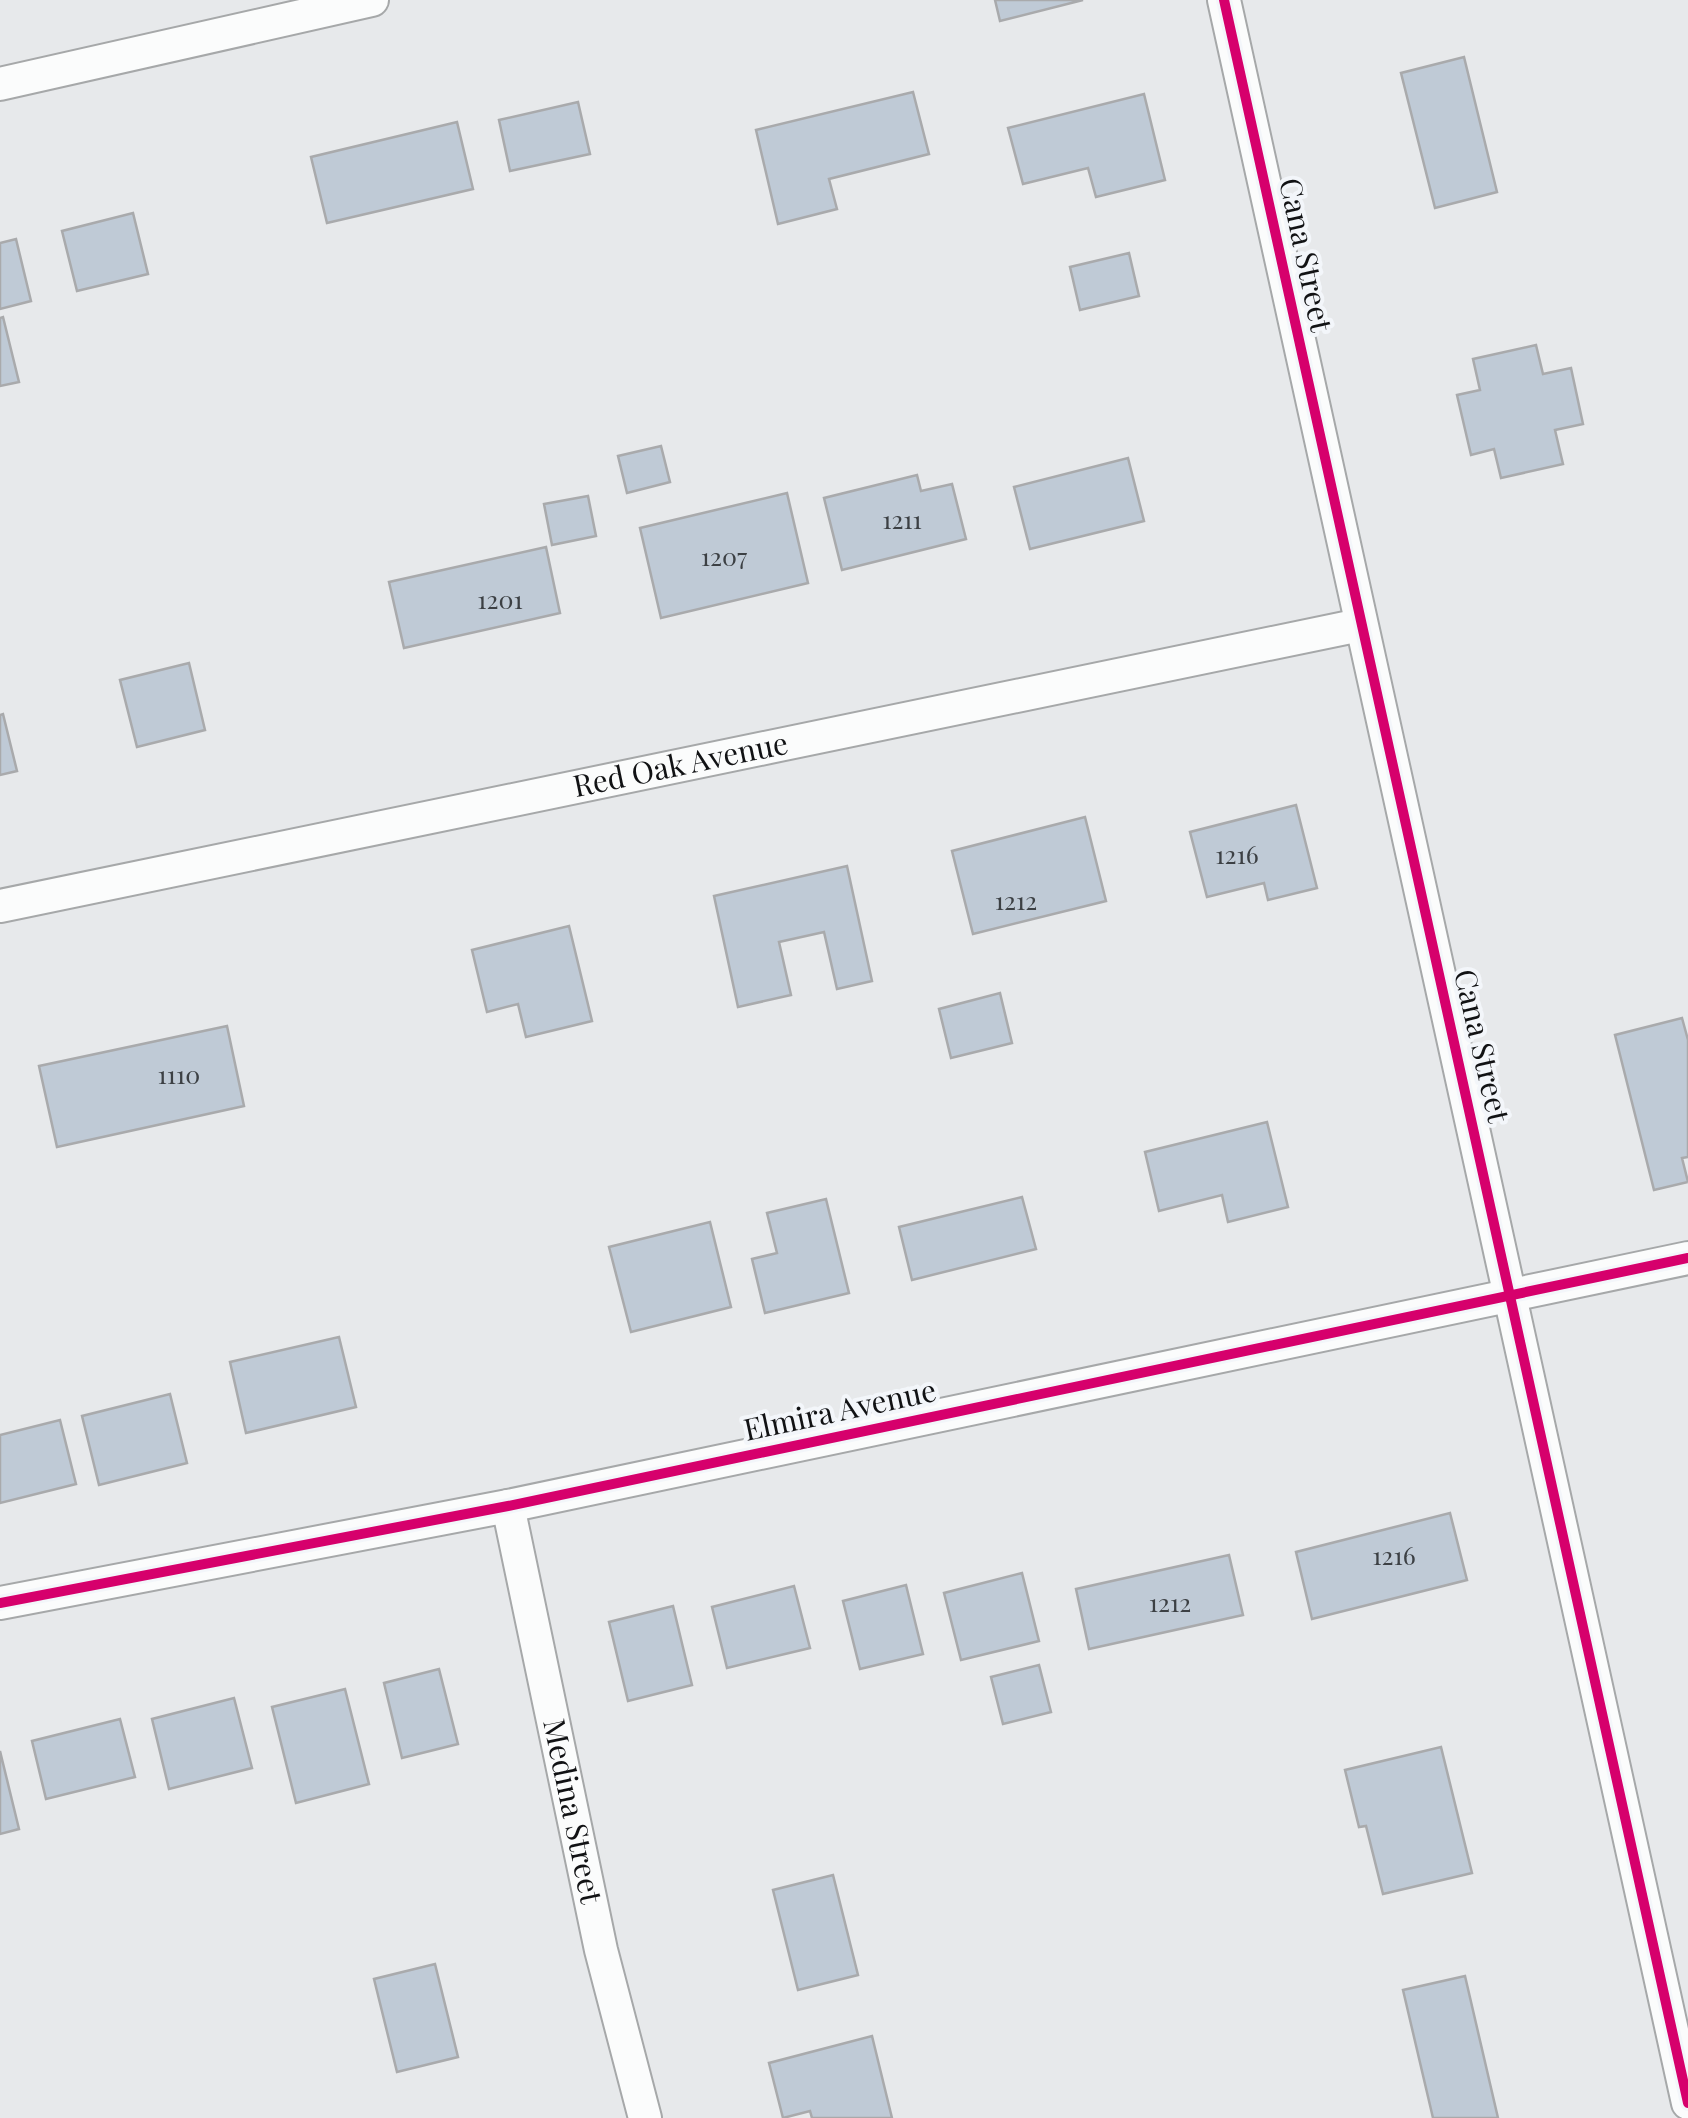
<svg xmlns="http://www.w3.org/2000/svg" width="1688" height="2118" font-family="'Playfair Display',serif">
<style>
.building{fill:#bfcad6;stroke:#a9aaac;stroke-width:2.5}
.lines{fill:none;stroke-linecap:round;stroke-linejoin:round}
.minor-casing{stroke:#a6a8a9;stroke-width:36}
.minor{stroke:#fbfcfc;stroke-width:32}
.cycleway-casing{stroke:#f3f6fa;stroke-width:16}
.cycleway{stroke:#d6006c;stroke-width:10}
.labels{text-anchor:middle;stroke-width:8;stroke-linejoin:round;paint-order:stroke}
.number-label{font-size:25px;fill:#3c4044}
.street-label{font-size:30px;fill:#111214;stroke:#f3f6fa}
</style>
<rect width="100%" height="100%" fill="#e7e9eb"/>
<g class="building">
<path d="M995 0H1083L1000 21Z"/>
<path d="M1464 57 1497 192 1435 208 1401 73Z"/>
<path d="M913 92 929 154 829 179 837 209 778 224 756 130Z"/>
<path d="M1144 94 1165 180 1096 197 1088 168 1023 184 1008 128Z"/>
<path d="M578 102 590 154 510 171 499 120Z"/>
<path d="M457 122 473 189 327 223 311 157Z"/>
<path d="M133 213 148 274 77 291 62 231Z"/>
<path d="M16 239 31 301 0 309V243Z"/>
<path d="M1129 253 1139 296 1080 310 1070 267Z"/>
<path d="M3 317 19 382 0 386V318Z"/>
<path d="M1536 345 1543 374 1571 368 1583 424 1555 430 1563 464 1501 478 1494 449 1471 455 1457 395 1480 390 1473 359Z"/>
<path d="M661 446 670 482 627 493 618 456Z"/>
<path d="M1128 458 1144 521 1030 549 1014 487Z"/>
<path d="M917 475 921 491 952 484 966 539 842 570 824 498Z"/>
<path d="M787 493 808 583 661 618 640 528Z"/>
<path d="M588 496 596 536 552 545 544 504Z"/>
<path d="M546 547 560 613 404 648 389 582Z"/>
<path d="M189 663 205 730 137 747 120 680Z"/>
<path d="M3 714 17 771 0 775V715Z"/>
<path d="M1296 805 1317 888 1268 900 1264 883 1207 897 1190 832Z"/>
<path d="M1085 817 1106 901 973 934 952 851Z"/>
<path d="M847 866 872 981 837 989 824 932 779 942 791 995 738 1007 714 896Z"/>
<path d="M569 926 592 1021 526 1037 518 1004 487 1012 472 950Z"/>
<path d="M1000 993 1012 1043 951 1058 939 1009Z"/>
<path d="M1682 1018 1688 1040V1157L1682 1158 1688 1182 1654 1190 1615 1035Z"/>
<path d="M227 1026 244 1106 57 1147 39 1066Z"/>
<path d="M1267 1122 1288 1207 1228 1222 1222 1195 1159 1211 1145 1152Z"/>
<path d="M1022 1197 1036 1249 912 1280 899 1227Z"/>
<path d="M826 1199 849 1293 765 1313 752 1259 777 1253 767 1213Z"/>
<path d="M710 1222 731 1307 631 1332 609 1247Z"/>
<path d="M339 1337 356 1407 246 1433 230 1362Z"/>
<path d="M170 1394 187 1463 99 1485 82 1416Z"/>
<path d="M60 1420 76 1484 0 1503V1435Z"/>
<path d="M1450 1513 1467 1580 1312 1619 1296 1552Z"/>
<path d="M1229 1555 1243 1615 1089 1649 1076 1589Z"/>
<path d="M1022 1573 1039 1641 961 1660 944 1593Z"/>
<path d="M906 1585 923 1654 860 1669 843 1601Z"/>
<path d="M794 1586 810 1648 727 1668 712 1607Z"/>
<path d="M673 1606 692 1685 628 1701 609 1622Z"/>
<path d="M1039 1665 1051 1712 1003 1724 991 1677Z"/>
<path d="M439 1669 458 1744 402 1758 384 1683Z"/>
<path d="M345 1689 369 1784 296 1803 272 1707Z"/>
<path d="M234 1698 252 1768 169 1789 152 1719Z"/>
<path d="M120 1719 135 1777 46 1799 32 1741Z"/>
<path d="M1441 1747 1472 1873 1383 1894 1366 1826 1359 1827 1345 1770Z"/>
<path d="M0 1751 19 1829 0 1834Z"/>
<path d="M833 1875 858 1975 798 1990 773 1890Z"/>
<path d="M435 1964 458 2057 397 2072 374 1979Z"/>
<path d="M1465 1976 1498 2118H1433L1403 1990Z"/>
<path d="M872 2036 892 2118H812L810 2111 783 2118 769 2063Z"/>
</g>
<g class="lines">
<defs>
<g id="minor">
<path d="M1224 0 1688 2103"/>
<path d="M0 84 372 0"/>
<path id="s1" d="M0 906 1360 625"/>
<path id="s2" d="M508 1506 601 1950 645 2118"/>
<path d="M0 1603 508 1506 1688 1258"/>
</g>
</defs>
<use href="#minor" class="minor-casing"/>
<use href="#minor" class="minor"/>
<defs>
<g id="cycleway">
<path d="M1224 0 1688 2103"/>
<path d="M0 1603 508 1506 1688 1258"/>
</g>
</defs>
<use href="#cycleway" class="cycleway-casing"/>
<use href="#cycleway" class="cycleway"/>
</g>
<g class="labels">
<g class="number-label">
<text x="902" y="529">1211</text>
<text x="724" y="566">1207</text>
<text x="500" y="609">1201</text>
<text x="1237" y="864">1216</text>
<text x="1016" y="910">1212</text>
<text x="179" y="1084">1110</text>
<text x="1394" y="1565">1216</text>
<text x="1170" y="1612">1212</text>
</g>
<g class="street-label">
<text transform="translate(1305 255) rotate(78)" y="10">Cana Street</text>
<text dy="10" stroke="none"><textPath href="#s1" startOffset="695">Red Oak Avenue</textPath></text>
<text transform="translate(1481 1046) rotate(77)" y="10">Cana Street</text>
<text transform="translate(840 1411) rotate(-12)" y="10">Elmira Avenue</text>
<text dy="10" stroke="none"><textPath href="#s2" startOffset="312">Medina Street</textPath></text>
</g>
</g>
</svg>
